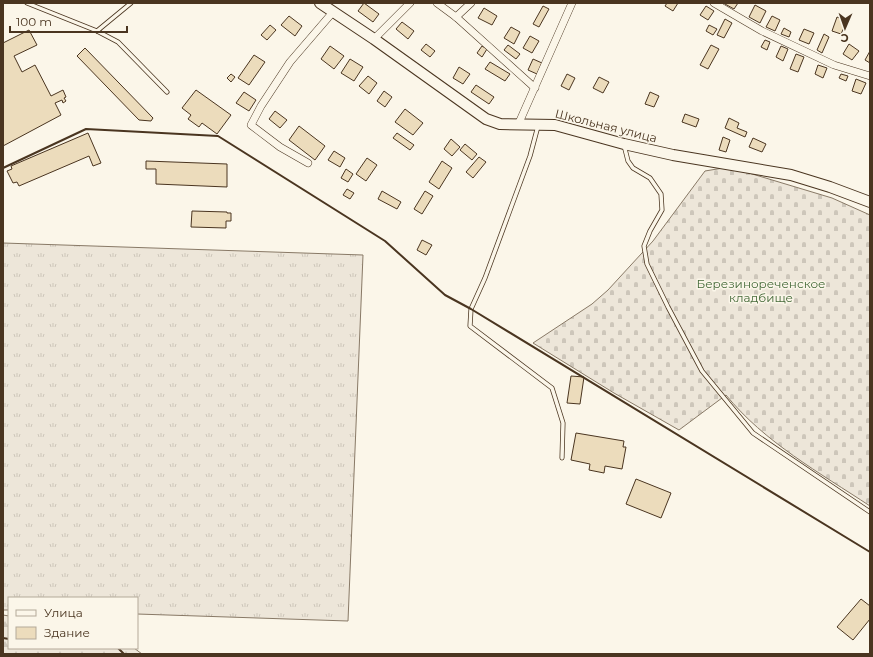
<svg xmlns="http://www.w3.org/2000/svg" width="873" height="657" font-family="Montserrat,sans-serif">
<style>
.grass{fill:url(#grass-tufts);stroke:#887966}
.forest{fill:url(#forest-firs);stroke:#887966}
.cemetery{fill:url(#cemetery-stones);stroke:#887966}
.building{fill:#ecdcbc;stroke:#4a3520}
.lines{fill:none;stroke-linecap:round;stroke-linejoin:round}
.lane-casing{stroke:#4a3520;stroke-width:5}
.street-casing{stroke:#4a3520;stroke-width:8}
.secondary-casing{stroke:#4a3520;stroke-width:12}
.lane{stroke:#fbf6e9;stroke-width:3.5}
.street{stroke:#fbf6e9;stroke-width:7}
.secondary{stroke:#fbf6e9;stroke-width:10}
.wall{stroke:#4a3520;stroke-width:2}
.labels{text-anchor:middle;stroke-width:3;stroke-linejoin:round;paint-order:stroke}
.street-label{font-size:12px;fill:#4a3520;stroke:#fbf6e9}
.park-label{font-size:12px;fill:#436837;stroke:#fbf6e9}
</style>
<defs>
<pattern id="grass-tufts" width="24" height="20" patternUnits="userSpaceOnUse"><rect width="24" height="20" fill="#ede6d9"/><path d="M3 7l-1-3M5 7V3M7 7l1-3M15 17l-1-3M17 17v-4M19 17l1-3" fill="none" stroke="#cdc6ba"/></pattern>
<pattern id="forest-firs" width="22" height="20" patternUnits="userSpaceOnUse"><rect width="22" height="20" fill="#ede6d9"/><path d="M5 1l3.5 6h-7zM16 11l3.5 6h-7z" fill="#cdc6ba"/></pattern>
<pattern id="cemetery-stones" width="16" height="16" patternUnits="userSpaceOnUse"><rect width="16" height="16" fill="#ede6d9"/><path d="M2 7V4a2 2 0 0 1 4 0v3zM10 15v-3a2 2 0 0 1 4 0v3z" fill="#cdc6ba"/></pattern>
</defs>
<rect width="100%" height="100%" fill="#fbf6e9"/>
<path class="grass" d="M3 243 363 255 348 621 137 614V598H9V610H3Z"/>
<path class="forest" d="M3 615 9 616V648H134L142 654H3Z"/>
<path class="cemetery" d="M729 167 832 198 870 215V506C820 473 764 442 726 395L679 430 614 393 533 343 592 304 608 290 653 241 705 171Z"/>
<g class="building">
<path d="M364 3 379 14 373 22 358 11Z"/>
<path d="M667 3H678L673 11 665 6Z"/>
<path d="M726 3H738L734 9 725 4Z"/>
<path d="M755 5 766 11 760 23 749 17Z"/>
<path d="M543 6 549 9 539 27 533 24Z"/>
<path d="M706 6 714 11 708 20 700 15Z"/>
<path d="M484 8 497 16 492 25 478 18Z"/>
<path d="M289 16 302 26 295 36 281 25Z"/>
<path d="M772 16 780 20 775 31 766 27Z"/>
<path d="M837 17 847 21 841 34 832 31Z"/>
<path d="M725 19 732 23 724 38 717 35Z"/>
<path d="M402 22 414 31 408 39 396 29Z"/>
<path d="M270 25 276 30 267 40 261 35Z"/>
<path d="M709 25 717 29 713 35 706 31Z"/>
<path d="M511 27 520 32 514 44 504 38Z"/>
<path d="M784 28 791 32 789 37 781 34Z"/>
<path d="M804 29 814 33 809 44 799 40Z"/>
<path d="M29 30 37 45 14 56 22 72 35 65 51 96 63 90 66 97 64 98 66 101 63 103 62 100 55 103 61 115 3 146V43Z"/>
<path d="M824 34 829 37 822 53 817 50Z"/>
<path d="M530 36 539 41 532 53 523 48Z"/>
<path d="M765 40 770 42 767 50 761 47Z"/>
<path d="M426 44 435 51 430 57 421 50Z"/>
<path d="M849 44 859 51 852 60 843 54Z"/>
<path d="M508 45 520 54 516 59 504 50Z"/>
<path d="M711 45 719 49 708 69 700 65Z"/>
<path d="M330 46 344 56 334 69 321 59Z"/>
<path d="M482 46 487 49 482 57 477 53Z"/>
<path d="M781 46 788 49 783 61 776 57Z"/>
<path d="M85 48 153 118 151 121 139 120 77 56Z"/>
<path d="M870 51V63L865 60Z"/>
<path d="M796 54 804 57 798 72 790 69Z"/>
<path d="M254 55 265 62 249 85 238 78Z"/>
<path d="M350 59 363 67 354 81 341 73Z"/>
<path d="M533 59 542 63 537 74 528 70Z"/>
<path d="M490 62 510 74 505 81 485 69Z"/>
<path d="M818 65 827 68 823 78 815 74Z"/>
<path d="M459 67 470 74 463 84 453 78Z"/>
<path d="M231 74 235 77 231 82 227 78Z"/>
<path d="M567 74 575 78 569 90 561 86Z"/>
<path d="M841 74 848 76 846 81 839 78Z"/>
<path d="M368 76 377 83 369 94 359 86Z"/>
<path d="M599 77 609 82 603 93 593 88Z"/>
<path d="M856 79 866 83 861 94 852 91Z"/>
<path d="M476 85 494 97 489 104 471 92Z"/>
<path d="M196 90 231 115 217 134 202 123 199 127 188 119 191 115 182 108Z"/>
<path d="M384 91 392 97 385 107 377 101Z"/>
<path d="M244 92 256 100 249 111 236 103Z"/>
<path d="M650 92 659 96 654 107 645 104Z"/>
<path d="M405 109 423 123 413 135 395 122Z"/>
<path d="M275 111 287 120 280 128 269 119Z"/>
<path d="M685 114 699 119 696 127 682 122Z"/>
<path d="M729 118 739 123 737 128 747 132 745 137 725 128Z"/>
<path d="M299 126 325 146 315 160 289 140Z"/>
<path d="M88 133 101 163 93 166 89 156 19 186 17 182 13 183 7 171 12 169 11 166Z"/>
<path d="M397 133 414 145 410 150 393 138Z"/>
<path d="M723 137 730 140 726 152 719 150Z"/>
<path d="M753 138 766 144 762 152 749 147Z"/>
<path d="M451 139 460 147 452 156 444 149Z"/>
<path d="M465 144 477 154 472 160 460 150Z"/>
<path d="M334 151 345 158 340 167 328 160Z"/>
<path d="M479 157 486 162 473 178 466 172Z"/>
<path d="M367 158 377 165 366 181 356 174Z"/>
<path d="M146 161 227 164V187L156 184V169H146Z"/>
<path d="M442 161 452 168 439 189 429 182Z"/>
<path d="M346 169 353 174 348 182 341 178Z"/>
<path d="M347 189 354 193 350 199 343 195Z"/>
<path d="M382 191 401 202 397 209 378 199Z"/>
<path d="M425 191 433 196 422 214 414 209Z"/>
<path d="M192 211 227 212V213H231V221H226V228L191 227Z"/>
<path d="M422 240 432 245 426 255 417 250Z"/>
<path d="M571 376 584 377 580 404 567 403Z"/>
<path d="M576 433 624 441 623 447H626L622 469 605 466 604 473 589 470 590 464 571 460Z"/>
<path d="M636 479 671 493 661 518 626 504Z"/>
<path d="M861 599 870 606V619L853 640 837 627Z"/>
</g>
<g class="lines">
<defs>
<g id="lane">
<path d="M27 3 97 31 118 42 167 92"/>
<path d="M97 31 131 3"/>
<path d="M538 126 530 156 485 278 471 309 470 326 552 388 563 423 562 458"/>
<path d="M624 145 628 161 633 168 650 178 661 194 662 210 650 231 644 246 647 264 668 307 702 371 753 433 870 512"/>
</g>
<g id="street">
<path d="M437 3 456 17 535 88"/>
<path d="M714 3 762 31 834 65 870 76"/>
<path d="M456 17 471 3"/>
<path d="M374 39 410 3"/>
<path d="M518 125 572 3"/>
<path d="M308 163 280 147 251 125 261 106 290 62 333 12"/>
</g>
<path id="secondary" d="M320 3 374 39 486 119 500 124 555 125 624 144 673 155 791 175 830 187 870 202"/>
</defs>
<use href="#lane" class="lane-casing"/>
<use href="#street" class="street-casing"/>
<use href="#secondary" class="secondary-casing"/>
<use href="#lane" class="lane"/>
<use href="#street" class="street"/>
<use href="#secondary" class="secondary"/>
<g class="wall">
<path d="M3 168 86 129 218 136 385 241 445 295 471 309 870 552"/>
<path d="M3 638 9 639"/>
<path d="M118 648 124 654"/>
</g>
</g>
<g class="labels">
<g class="street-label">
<text transform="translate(606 126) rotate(14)" y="4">Школьная улица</text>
</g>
<g class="park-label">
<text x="761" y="288">Березинореченское<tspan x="761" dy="14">кладбище</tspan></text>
</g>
</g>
<rect width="873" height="657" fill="none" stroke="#4a3520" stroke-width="8"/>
<rect x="8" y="597" width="130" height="52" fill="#fbf6e9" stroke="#b4a999"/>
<rect x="16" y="610" width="20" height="6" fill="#fbf6e9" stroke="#b4a999"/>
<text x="44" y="617" font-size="12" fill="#4a3520">Улица</text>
<rect x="16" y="627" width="20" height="12" fill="#ecdcbc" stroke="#b4a999"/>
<text x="44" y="637" font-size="12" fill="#4a3520">Здание</text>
<g transform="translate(845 28) rotate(182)" stroke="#fbf6e9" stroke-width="3" paint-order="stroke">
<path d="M0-3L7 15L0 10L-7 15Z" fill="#4a3520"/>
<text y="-6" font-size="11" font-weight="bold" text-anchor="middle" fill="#4a3520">С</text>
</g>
<path d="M10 26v6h117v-6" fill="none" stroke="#4a3520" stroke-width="2"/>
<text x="16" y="26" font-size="12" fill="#4a3520" stroke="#fbf6e9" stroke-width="3" paint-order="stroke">100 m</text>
</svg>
